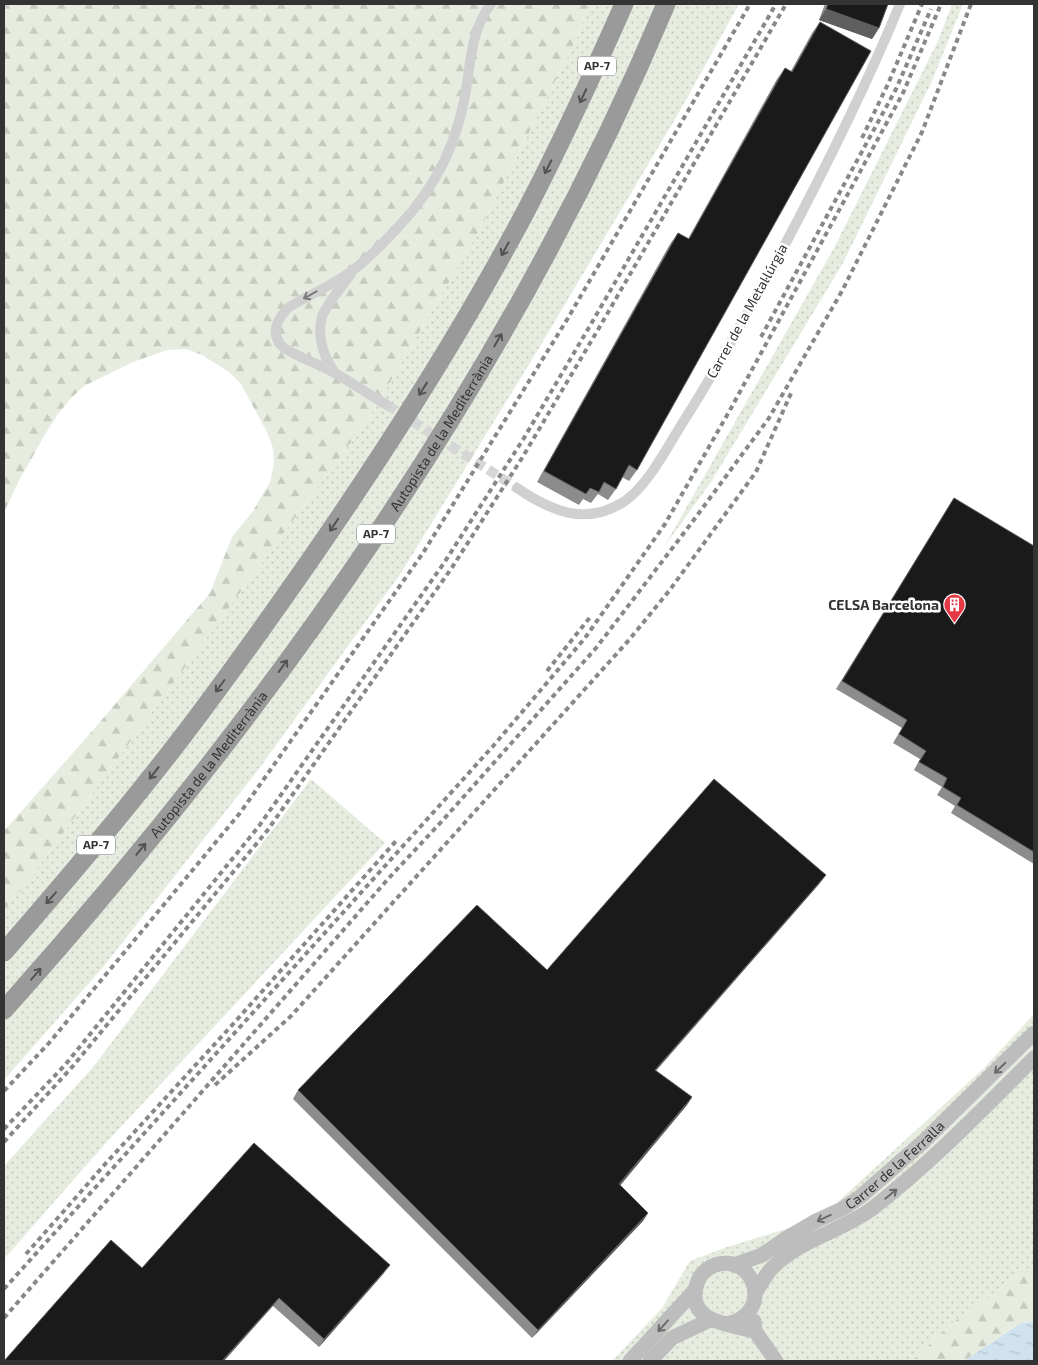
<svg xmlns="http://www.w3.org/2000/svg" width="1038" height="1365" font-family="'Exo 2',sans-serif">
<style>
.grass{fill:url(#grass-dots)}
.forest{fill:url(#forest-firs)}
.water{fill:url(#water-ripples)}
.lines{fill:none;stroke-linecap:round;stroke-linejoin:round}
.street-tunnel{stroke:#d6d6d6;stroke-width:10;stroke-dasharray:10 5;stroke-linecap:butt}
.street{stroke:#d0d0d0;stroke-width:10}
.secondary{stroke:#bdbdbd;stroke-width:15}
.highway{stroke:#9a9a9a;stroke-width:19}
.rail{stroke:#888;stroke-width:4;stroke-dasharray:5 4;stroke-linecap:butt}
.wall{fill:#8c8c8c}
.shaded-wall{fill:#5f5f5f}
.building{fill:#1a1a1a;stroke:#5f5f5f}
.oneway{stroke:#525252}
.oneway2{stroke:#7a7a7a}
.oneway3{stroke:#6a6a6a}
.labels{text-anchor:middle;stroke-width:5;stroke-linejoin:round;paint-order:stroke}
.shield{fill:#fff;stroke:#707070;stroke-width:1}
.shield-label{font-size:12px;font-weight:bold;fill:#333}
.street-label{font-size:14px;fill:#333;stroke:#fff}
.poi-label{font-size:14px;font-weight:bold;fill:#333;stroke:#fff;text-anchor:end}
</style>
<defs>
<pattern id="grass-dots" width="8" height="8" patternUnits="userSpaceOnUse" patternTransform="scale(1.25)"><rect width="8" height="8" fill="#e6ecdf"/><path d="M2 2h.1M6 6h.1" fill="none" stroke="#c6cbc0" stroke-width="1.8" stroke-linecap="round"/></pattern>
<pattern id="forest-firs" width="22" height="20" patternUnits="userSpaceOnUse" patternTransform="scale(1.25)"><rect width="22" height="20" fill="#e6ecdf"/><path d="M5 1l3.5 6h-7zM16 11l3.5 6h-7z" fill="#c6cbc0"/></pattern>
<pattern id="water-ripples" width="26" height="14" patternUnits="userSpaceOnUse" patternTransform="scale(1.25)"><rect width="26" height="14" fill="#cfe2ee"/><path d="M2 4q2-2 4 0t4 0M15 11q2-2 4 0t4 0" fill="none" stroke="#b2c2cd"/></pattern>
</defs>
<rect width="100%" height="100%" fill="#fff"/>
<g class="grass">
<path d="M589 4H739L681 109 536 353 401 573 258 770 104 966 4 1080V910L24 886 370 416 479 231 578 36Z"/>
<path d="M952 4H963L932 81 843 263 711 482 664 547 834 248 938 41Z"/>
<path d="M311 779 385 843 105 1144 4 1259V1166L94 1066Z"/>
<path d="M1034 1014V1264L951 1324 912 1361H612L662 1308 690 1261 727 1247 819 1219 984 1068Z"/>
</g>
<g class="forest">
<path d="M4 4H589L578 36 479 231 370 416 24 886 4 910V831L94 729 210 593 232 537 253 511 270 482 274 463 273 448 267 432 241 384 229 372 202 355 186 349 167 350 133 362 84 386 71 398 58 414 47 431 21 477 4 512Z"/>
<path d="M1034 1264V1322L1021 1323 964 1361H912L951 1324Z"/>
</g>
<path class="water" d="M1034 1322V1361H964L1021 1323Z"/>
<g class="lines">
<path class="street-tunnel" d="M387 405 517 488"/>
<g class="street">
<path d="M333 370C323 356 317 334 322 317 326 305 343 285 351 274"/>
<path d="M387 405C368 394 350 381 331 371 319 364 287 353 280 344 270 330 279 317 289 307 310 295 332 285 352 271 363 263 373 253 383 243 425 202 452 160 464 101 471 68 469 32 491 4"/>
<path d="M517 488C551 511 586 527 625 501 650 483 668 445 685 419 719 365 750 309 781 252 824 171 865 89 900 4"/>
</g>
<g class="secondary">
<path id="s1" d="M734 1265 762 1255 787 1238 816 1221 842 1209 860 1197 924 1141 1034 1033"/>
<path d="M755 1293C761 1285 765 1275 772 1268 800 1239 841 1232 873 1208 931 1163 982 1110 1034 1058"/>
<path d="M754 1321 755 1331 776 1361"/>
<path d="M726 1324C775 1315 755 1252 715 1265 705 1269 698 1277 696 1287 687 1323 732 1325 755 1331"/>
<path d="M630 1361 695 1290"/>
<path d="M650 1361 672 1338 710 1320"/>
</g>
<g class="highway">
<path d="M4 952C66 881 128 808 186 732 230 674 272 615 313 556 391 443 465 327 529 205 563 139 594 72 624 4"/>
<path id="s2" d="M4 1010C272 710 510 376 666 4"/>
</g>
<g class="rail">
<path d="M862 138 888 84 922 4"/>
<path d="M761 337 896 89 931 9"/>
<path d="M547 671 591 616"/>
<path d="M215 1085 291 1016 629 640 669 591 756 472 792 391"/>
<path d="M4 1091 49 1043 240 813 423 553 568 318 750 4"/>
<path d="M4 1129 65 1065 259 826 444 563 524 438 591 324 776 4"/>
<path d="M4 1142 73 1066 267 831 453 566 522 458 599 328 786 4"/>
<path d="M26 1254 107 1162 234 1023 396 841"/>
<path d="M4 1289 494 745 585 638 665 524 730 410 903 93 941 4"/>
<path d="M4 1318 388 879 443 820 596 648 690 525 769 418 842 291 922 132 971 4"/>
</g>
</g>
<g class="wall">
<path d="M825 4H888L879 28 872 39 819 20Z"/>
<path d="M820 22 637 470 629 481 622 477 616 489 608 500 598 494 591 503 583 499 579 505 537 482 670 244 678 233 688 239 777 79 785 68 791 71 812 33Z"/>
<path d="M954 498 1034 546V864L951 813 955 806 937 795 942 787 914 770 920 759 893 743 902 728 836 689Z"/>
<path d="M820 883 656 1071 692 1097 687 1105 620 1185 648 1213 643 1221 532 1338 293 1099 298 1090 547 970Z"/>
<path d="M142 1268 384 1273 319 1347 273 1306Z"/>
</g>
<g class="shaded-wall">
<path d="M826 9 879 28 872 39 819 20Z"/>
<path d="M826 875 820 883 649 1078 655 1070Z"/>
<path d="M692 1097 687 1105 614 1193 619 1184Z"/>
<path d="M648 1213 643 1221 532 1338 538 1330Z"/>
<path d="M390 1265 384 1273 319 1347 324 1339Z"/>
<path d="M279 1298 273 1306 224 1361H222Z"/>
</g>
<g class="building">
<path d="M828 4H888L879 28 826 9Z"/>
<path d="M820 22 871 51 637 470 629 465 616 489 604 482 599 492 590 488 586 494 544 471 678 233 689 239 785 68 792 72Z"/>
<path d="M954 498 1034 546V852L957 805 961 798 943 787 947 778 919 762 926 751 899 734 907 720 842 681Z"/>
<path d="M714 779 826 875 655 1070 692 1097 619 1184 648 1213 538 1330 298 1090 477 905 547 970Z"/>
<path d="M254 1143 390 1265 324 1339 279 1298 222 1361H4L111 1240 142 1268Z"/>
</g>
<defs><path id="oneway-shaft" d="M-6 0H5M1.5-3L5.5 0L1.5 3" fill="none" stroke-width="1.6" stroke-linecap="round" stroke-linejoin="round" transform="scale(1.25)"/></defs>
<g class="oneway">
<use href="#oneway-shaft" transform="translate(583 96) rotate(115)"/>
<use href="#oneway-shaft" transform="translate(548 167) rotate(117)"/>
<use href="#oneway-shaft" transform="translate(505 249) rotate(119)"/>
<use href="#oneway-shaft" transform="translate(498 340) rotate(-60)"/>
<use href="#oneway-shaft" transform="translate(423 389) rotate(122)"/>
<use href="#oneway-shaft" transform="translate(334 525) rotate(124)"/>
<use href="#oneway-shaft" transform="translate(283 666) rotate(-54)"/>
<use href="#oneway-shaft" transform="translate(220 686) rotate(127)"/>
<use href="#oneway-shaft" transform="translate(154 773) rotate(128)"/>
<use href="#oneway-shaft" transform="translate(141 849) rotate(-51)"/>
<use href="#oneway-shaft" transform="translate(51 898) rotate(131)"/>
<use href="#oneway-shaft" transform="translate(36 974) rotate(-49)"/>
</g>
<use class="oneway2" href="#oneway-shaft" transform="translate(310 295) rotate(151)"/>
<g class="oneway3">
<use href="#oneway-shaft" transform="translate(1000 1068) rotate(136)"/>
<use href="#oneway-shaft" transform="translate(891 1194) rotate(-39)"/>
<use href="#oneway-shaft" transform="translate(824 1218) rotate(155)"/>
<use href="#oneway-shaft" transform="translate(663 1326) rotate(132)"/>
</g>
<defs>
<symbol id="building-pin" viewBox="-11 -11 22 30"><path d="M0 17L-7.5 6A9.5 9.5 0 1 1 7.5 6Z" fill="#e63946" stroke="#fff"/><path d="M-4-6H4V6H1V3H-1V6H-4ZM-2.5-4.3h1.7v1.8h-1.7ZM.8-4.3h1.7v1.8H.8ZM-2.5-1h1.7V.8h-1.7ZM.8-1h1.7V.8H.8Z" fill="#fff"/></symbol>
</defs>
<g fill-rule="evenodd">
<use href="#building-pin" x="942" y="592" width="25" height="34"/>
</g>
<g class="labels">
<g class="shield">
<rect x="578" y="56.5" width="38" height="19" rx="4"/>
<rect x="357" y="524.5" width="38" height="19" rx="4"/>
<rect x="77" y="835.5" width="38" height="19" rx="4"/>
</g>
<g class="shield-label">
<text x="597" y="70">AP-7</text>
<text x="376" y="538">AP-7</text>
<text x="96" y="849">AP-7</text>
</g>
<g class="street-label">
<text transform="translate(747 311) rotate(-61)" y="5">Carrer de la Metal·lúrgia</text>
<text dy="5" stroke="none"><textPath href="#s2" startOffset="725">Autopista de la Mediterrània</textPath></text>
<text dy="5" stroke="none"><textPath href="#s2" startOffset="320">Autopista de la Mediterrània</textPath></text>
<text dy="5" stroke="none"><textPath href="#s1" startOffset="191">Carrer de la Ferralla</textPath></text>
</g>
<g class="poi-label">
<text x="939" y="610">CELSA Barcelona</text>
</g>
</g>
<rect width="1038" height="1365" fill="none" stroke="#333333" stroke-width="10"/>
</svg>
